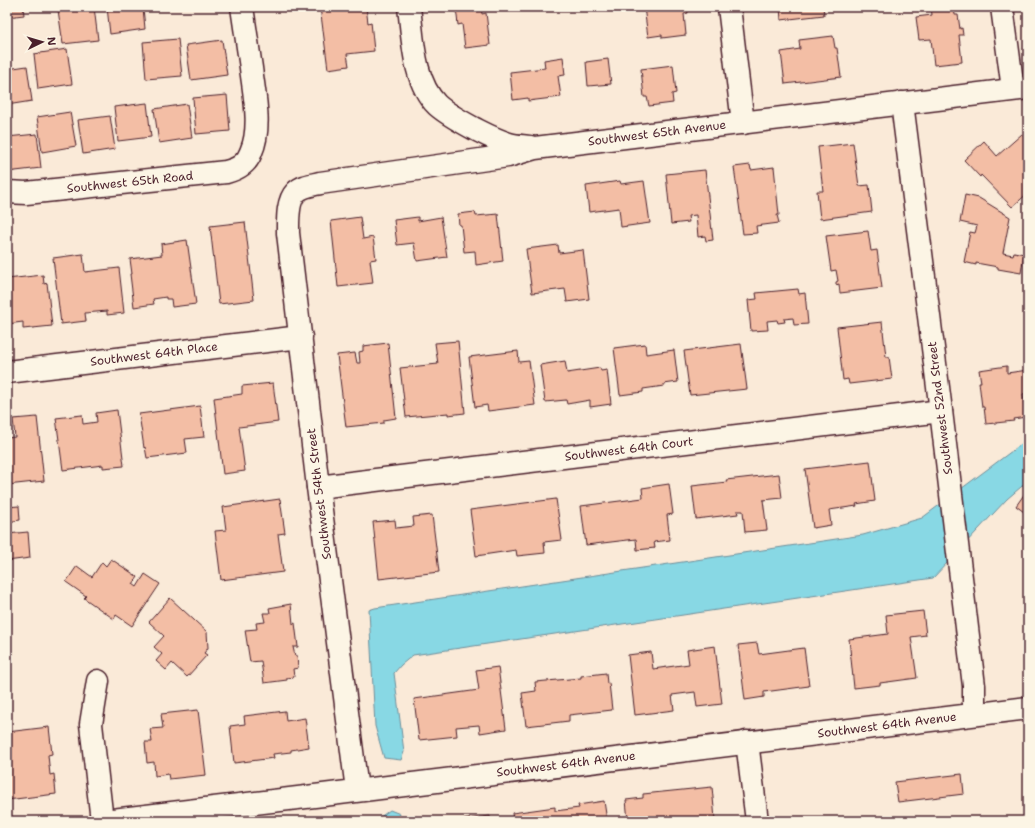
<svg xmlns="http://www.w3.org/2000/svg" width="1035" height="828" font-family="'Shantell Sans',sans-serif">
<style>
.water{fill:#88d8e4;stroke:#6f8e9a}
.building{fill:#f3bea5;stroke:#4a1f2b}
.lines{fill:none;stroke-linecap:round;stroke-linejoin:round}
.minor-casing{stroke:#4a1f2b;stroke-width:25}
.minor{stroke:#fcf5e5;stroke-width:22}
.labels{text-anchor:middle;stroke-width:4;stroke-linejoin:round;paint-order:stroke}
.street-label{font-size:12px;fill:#4a1f2b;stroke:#fcf5e5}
</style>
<rect width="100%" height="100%" fill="#faead8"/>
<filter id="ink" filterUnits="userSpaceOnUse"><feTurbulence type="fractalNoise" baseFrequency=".025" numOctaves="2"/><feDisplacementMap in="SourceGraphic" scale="8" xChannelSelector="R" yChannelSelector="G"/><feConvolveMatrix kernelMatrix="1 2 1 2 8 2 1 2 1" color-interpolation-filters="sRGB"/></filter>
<g filter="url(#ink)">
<g class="water">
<path d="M1028 439V481L1007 499 933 578 413 655 401 665 394 673 404 752 401 760 384 758 375 726 369 610 375 608 863 535 922 518Z"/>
<path d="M390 810 400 814 398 821H378L379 818Z"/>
</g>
<g class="building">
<path d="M7 7H23L24 15 7 17Z"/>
<path d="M84 7H94L98 40 63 44 58 10Z"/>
<path d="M107 7H143L145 29 110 34Z"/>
<path d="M320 7H366L368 23 371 22 374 51 347 54 349 66 328 69Z"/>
<path d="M456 7H481L482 14 486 13 490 45 465 48 462 24 458 25Z"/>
<path d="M644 7H687L688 13 684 14 686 35 662 38V35L648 37Z"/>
<path d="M780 7H823L824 15 781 20Z"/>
<path d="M931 7H954L955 15H958L960 29 962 28 963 35H959L962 62 934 65 931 39 919 40 916 17 932 15Z"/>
<path d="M833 36 835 48H837L841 77 785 84 781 52 800 49 799 40Z"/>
<path d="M178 39 182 76 146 79 143 42Z"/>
<path d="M222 40 227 75 191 80 186 45Z"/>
<path d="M67 49 72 84 38 89 34 54Z"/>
<path d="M563 57 565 75 558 76 561 97 528 101V98L513 100 510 72 545 68 544 60Z"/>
<path d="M608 59 611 84 588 86 586 62Z"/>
<path d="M673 65 676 93 672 94 673 103 649 106 647 97H644L641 69Z"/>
<path d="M27 66 32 101 7 105V69Z"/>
<path d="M227 95 230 131 196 134 193 98Z"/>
<path d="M147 103 151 137 118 141 114 107Z"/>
<path d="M187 104 192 138 159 143 154 109Z"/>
<path d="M70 112 76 146 42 152 37 117Z"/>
<path d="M110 116 115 149 83 154 78 120Z"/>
<path d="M37 134 41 168 7 172V137Z"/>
<path d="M1022 134 1028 140V193L1012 207 981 175 980 177 964 160 984 141 997 156Z"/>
<path d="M853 143 859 186 869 185 872 212 820 219 817 191H823L818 147Z"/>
<path d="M750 165 751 170 774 167 779 215H777L779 223 756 226 757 233 743 234 734 167Z"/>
<path d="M705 170 713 240 706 241 705 236 698 237 696 215 688 216 689 222 671 224 666 174Z"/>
<path d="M620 181 621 184 644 181 650 223 621 227 619 208 589 212 586 186Z"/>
<path d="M965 195 979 198 1010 217 1003 253 1013 255 1014 252 1024 254 1021 273 998 269V267L976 263V265L964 262 970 232 975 233 977 226 960 222Z"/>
<path d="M475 212 476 216 498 214 503 261 476 265 475 251 464 252 461 225H459L458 214Z"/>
<path d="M360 217 363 239 373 237 376 259 370 260 373 283 338 287 331 221Z"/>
<path d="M418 217V221L441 217 447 257 417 261 414 243 397 245 394 220Z"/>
<path d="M245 222 254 300 219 304 210 226Z"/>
<path d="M868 231 871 251 877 250 882 288 840 293 839 284 836 285V282L838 281 836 270 831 271 826 236Z"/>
<path d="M187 240 196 304 172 307 171 299H166V297L153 299 154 304 134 307 130 274H132L130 259 162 255 161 244Z"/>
<path d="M558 245 559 253 583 250 589 299 567 302 565 289 532 293 526 249Z"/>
<path d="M83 254 85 272 119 268 124 313 107 315V311L85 313 86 321 61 324 53 258Z"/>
<path d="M43 275 44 284 47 283 52 326 23 329V322L7 324V276V279Z"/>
<path d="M798 289 799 294 805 293 808 324 794 325 793 318 784 319 785 322 778 323 777 320 767 321 768 330 751 331 748 300 757 299 756 293Z"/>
<path d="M882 322 886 357H889L892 379 849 384 848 379 843 380 837 327Z"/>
<path d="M458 341 465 413 448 415V413L406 417 400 368 438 364 435 343Z"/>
<path d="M388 343 396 418 384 420V423L346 427 337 355 355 353 357 363H360L359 352 363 351V346Z"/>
<path d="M645 344 646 354 674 350 678 382 664 384V386L643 389V392L620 395 614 348Z"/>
<path d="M741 344 747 389 690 395 684 351Z"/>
<path d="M518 351 519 362 529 361 535 405 488 411 487 405 475 407 469 357Z"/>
<path d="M565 361 567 373 600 368 601 371 607 370 611 404 590 407V400L567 404 566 400 545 402 540 365Z"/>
<path d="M1007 366V373L1028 370V393L1023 394 1026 417 1013 419 1014 421 986 424 984 407H982L979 382H981L979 370Z"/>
<path d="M273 383 278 422 239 427 245 471 223 474 214 398 242 394V386Z"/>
<path d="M200 406 204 437 185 439 187 453 147 458 145 447 144 448 139 414Z"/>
<path d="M117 410 124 466 103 468V465L63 470 56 418 82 415 83 424 97 422 96 413Z"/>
<path d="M37 417 44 481 7 485V438L15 437 13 419Z"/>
<path d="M870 461 875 501 856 504 857 506 829 510 831 525 813 528 805 469Z"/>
<path d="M779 474 782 498 763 500 767 530 745 532 743 511H737L738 514 696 519 692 486 727 482 726 480Z"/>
<path d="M669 484 673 514 667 515 670 540 654 542 655 548 637 550 636 539 586 545 581 506 643 498 642 488Z"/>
<path d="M1028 489V515L1016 506Z"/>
<path d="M280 499 285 533 278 534 283 572 221 580 215 531 226 530 223 507Z"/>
<path d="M556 499 562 540 544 542 545 553 517 556 516 550 476 556 470 510Z"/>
<path d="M19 506 20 520 7 522V507Z"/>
<path d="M432 515 439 572 379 579 373 522 395 520 396 528 414 526 413 517Z"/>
<path d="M28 532 30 558 7 561V534Z"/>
<path d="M111 559 138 577 133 584 137 587 145 574 160 584 132 626 116 615 114 619 84 598 86 596 66 582 77 566 92 577 102 562 106 566Z"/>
<path d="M170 598 207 632 208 648 204 653 207 655 187 677 172 663 166 670 156 661 162 654 154 647 164 636 149 622Z"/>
<path d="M291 604 293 624 295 623 298 647H293L295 656H297L298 668 293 669 294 677 287 678V680L264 683 261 661 250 662 245 630 257 629 256 623 265 622 263 613H270L269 608Z"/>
<path d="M923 611 926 635 911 637 917 678 880 683V685L854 688 849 639 888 634 886 615Z"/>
<path d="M757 643 759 654 804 648 809 686 764 692V697L745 700 738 645Z"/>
<path d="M715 646 722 704 697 707 695 692 672 695 674 710 635 715 628 655 651 652 653 669 689 664 687 650Z"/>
<path d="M498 667 506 729 480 733 479 725 456 727 457 736 419 740 414 699 479 690 476 670Z"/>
<path d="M606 673 607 684 609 683 612 710 569 715V721L526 726 522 693 536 691 535 682 581 678V676Z"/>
<path d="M198 710 206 775 169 779 168 774 155 776 154 762 147 763 145 742H152L150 729 163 728 161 714Z"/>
<path d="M285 711 286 721 305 718 309 747 291 750V752L273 754 274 758 234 763 230 726 245 724 244 716Z"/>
<path d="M49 727 52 754 48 755 50 775 54 774 56 794 7 800V732Z"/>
<path d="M962 774 964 794 898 802 895 782Z"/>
<path d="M712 787 715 819 701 821H628L626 800 643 798V794Z"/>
<path d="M604 801 607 821H513L512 813 555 807V811L579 808 578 805Z"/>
<path d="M490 816V821H453Z"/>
</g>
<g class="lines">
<defs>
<g id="minor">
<path d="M409 7C413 38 413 81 437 105 447 114 460 121 473 128 485 134 496 140 509 144 516 146 523 146 530 147"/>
<path d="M729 7 743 123"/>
<path d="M1002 7 1013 89"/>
<path d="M902 103 941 411 974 686V714"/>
<path d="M7 192 26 193 226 172C238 169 247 164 251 152 262 128 254 93 251 68 248 47 245 27 242 7"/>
<path d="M7 372 301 337"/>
<path d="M318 487 941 411"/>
<path d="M98 681 91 724 102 821"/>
<path d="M747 742 757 821"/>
<path d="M357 790 318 487 288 233C288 221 287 201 296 192 302 186 312 185 320 183L508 156 535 148 1028 88"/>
<path d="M104 821 323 795 1028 708"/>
</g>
</defs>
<use href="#minor" class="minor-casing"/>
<use href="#minor" class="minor"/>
</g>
</g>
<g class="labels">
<g class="street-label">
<text transform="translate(657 133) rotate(-7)" y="4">Southwest 65th Avenue</text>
<text transform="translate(130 182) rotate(-6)" y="4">Southwest 65th Road</text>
<text transform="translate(154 354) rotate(-7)" y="4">Southwest 64th Place</text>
<text transform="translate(940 408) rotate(-97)" y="4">Southwest 52nd Street</text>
<text transform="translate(629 449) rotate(-7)" y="4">Southwest 64th Court</text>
<text transform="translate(319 494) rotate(-97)" y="4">Southwest 54th Street</text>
<text transform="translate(887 725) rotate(-7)" y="4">Southwest 64th Avenue</text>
<text transform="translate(566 764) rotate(-7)" y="4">Southwest 64th Avenue</text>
</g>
</g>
<rect width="1035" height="828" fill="none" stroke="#fcf5e5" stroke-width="24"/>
<rect x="12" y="12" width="1011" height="804" fill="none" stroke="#4a1f2b" stroke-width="1.5" filter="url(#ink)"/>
<g transform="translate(42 42) rotate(85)" stroke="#fcf5e5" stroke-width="3" paint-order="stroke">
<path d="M0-3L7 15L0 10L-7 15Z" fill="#4a1f2b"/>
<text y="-6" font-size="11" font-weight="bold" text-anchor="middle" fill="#4a1f2b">N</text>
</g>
</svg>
